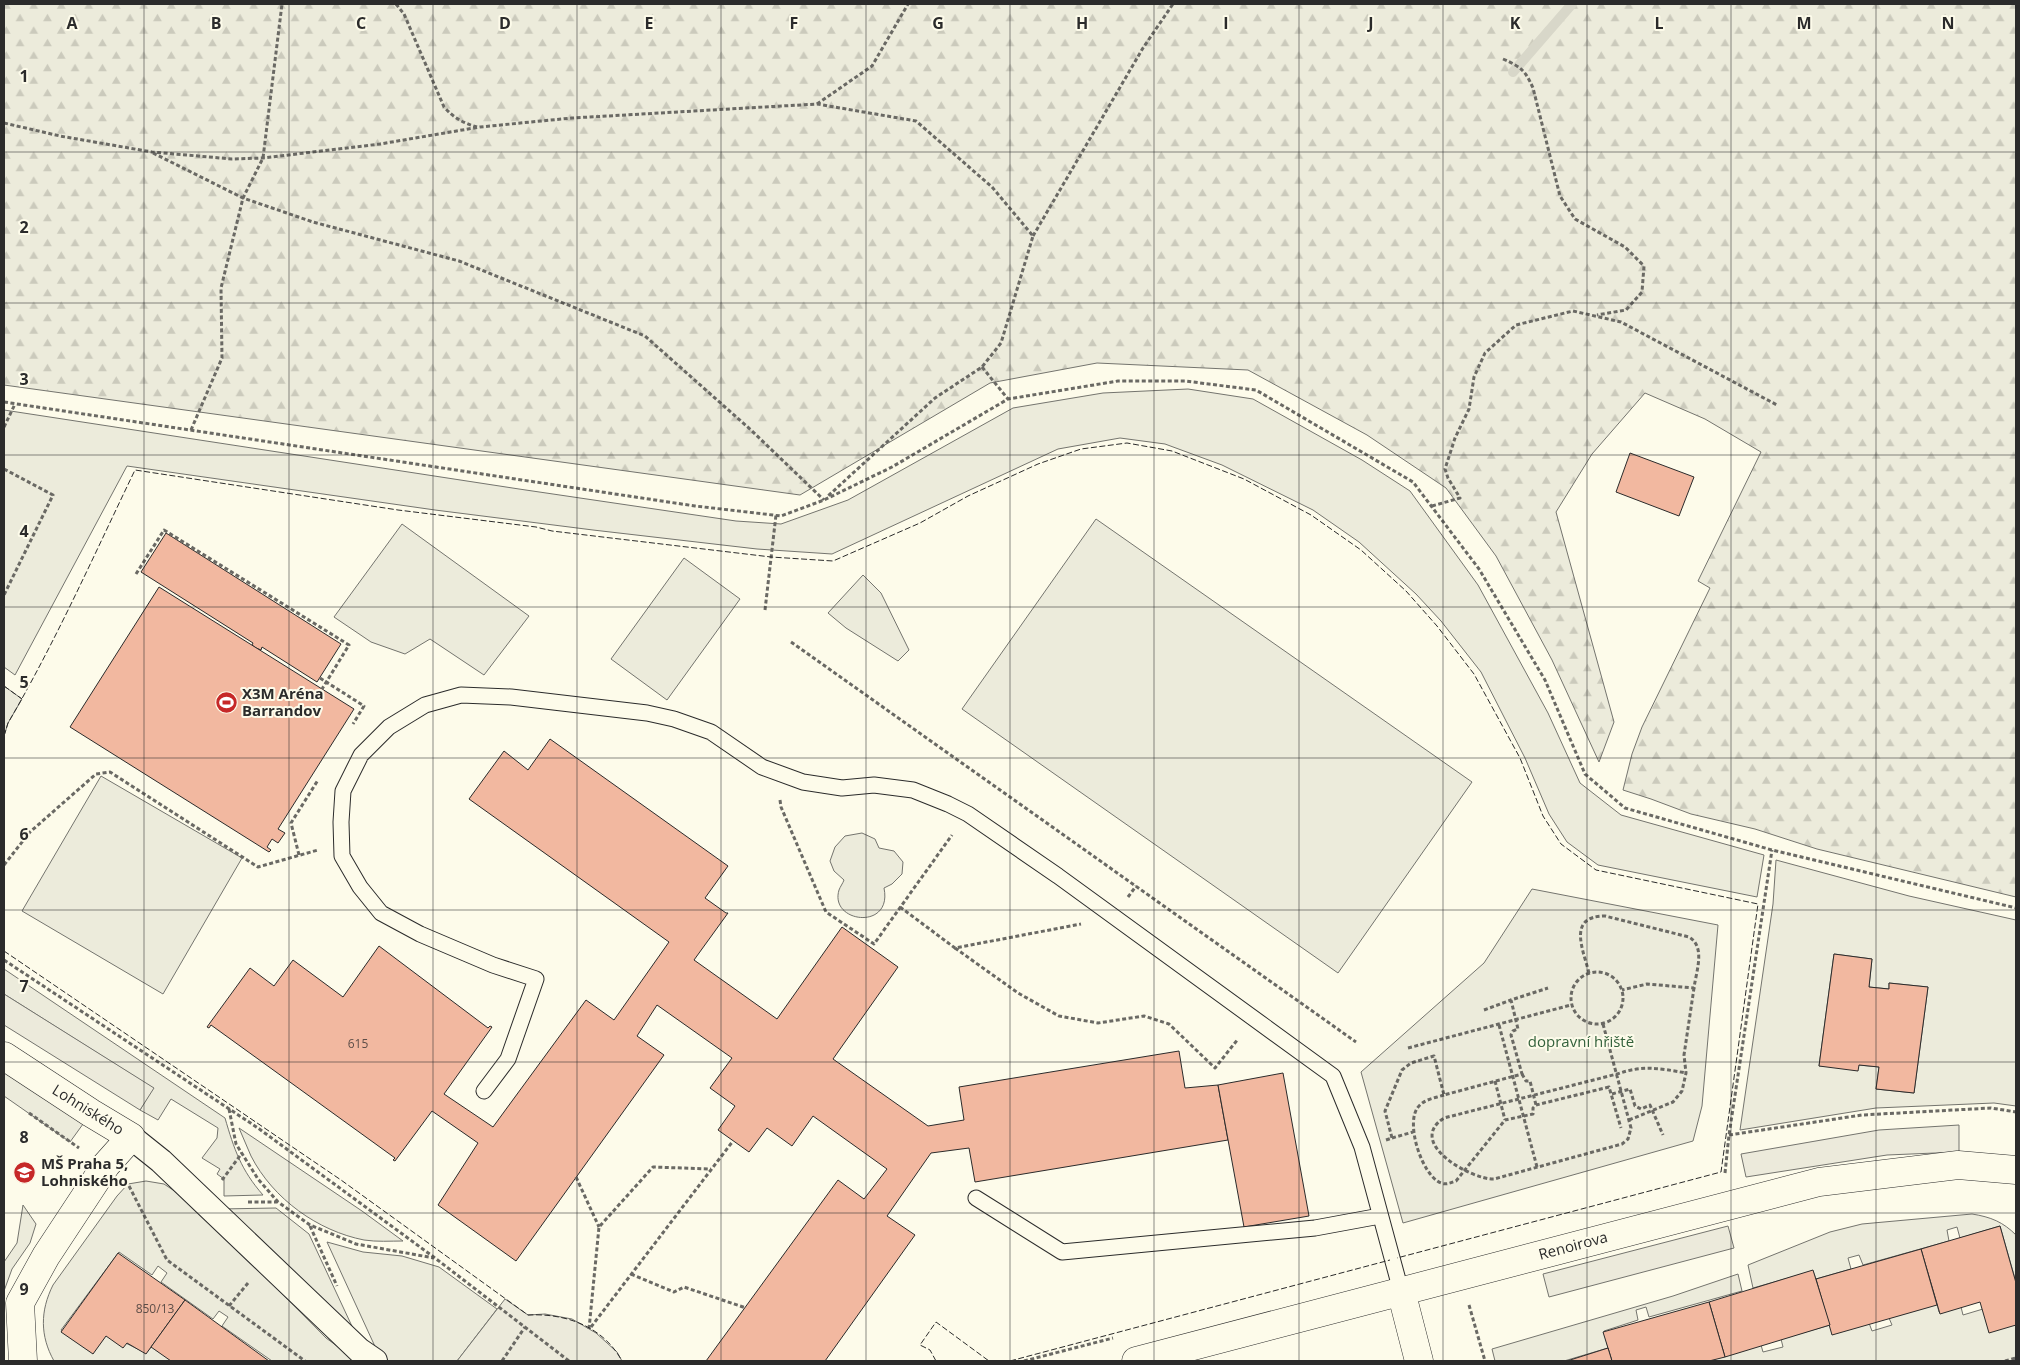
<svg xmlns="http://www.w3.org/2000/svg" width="2020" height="1365" font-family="'Open Sans',sans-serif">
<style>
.green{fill:#ecebdb;stroke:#74746e;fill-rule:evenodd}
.forest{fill:url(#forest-firs);stroke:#74746e}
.parking{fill:#eceadb;stroke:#74746e}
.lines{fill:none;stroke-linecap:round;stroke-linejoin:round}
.stream{stroke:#d8d7c9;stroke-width:10}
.building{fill:#f2b8a0;stroke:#2b2b2b}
.service-casing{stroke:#2b2b2b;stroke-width:17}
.pedestrian-casing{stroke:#2b2b2b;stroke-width:26}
.minor-casing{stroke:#2b2b2b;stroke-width:29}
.path{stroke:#6a6964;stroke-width:3;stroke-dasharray:4 2.5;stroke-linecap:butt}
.service{stroke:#fdfbea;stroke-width:15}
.pedestrian{stroke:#fdfbea;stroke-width:24}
.minor{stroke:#fdfbea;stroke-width:28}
.fence{stroke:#2b2b2b;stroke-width:1;stroke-dasharray:6 2.5;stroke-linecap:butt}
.grid{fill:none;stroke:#2b2b2b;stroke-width:1;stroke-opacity:0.55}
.labels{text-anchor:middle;stroke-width:4;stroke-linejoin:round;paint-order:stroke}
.number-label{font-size:12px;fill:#5d4e48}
.poi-label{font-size:15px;font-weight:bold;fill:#2b2b2b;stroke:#fdfbea;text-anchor:start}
.park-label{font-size:15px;fill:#34623c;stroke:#fdfbea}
.street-label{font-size:15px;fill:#2b2b2b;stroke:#fdfbea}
.grid-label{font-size:16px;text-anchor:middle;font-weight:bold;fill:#2b2b2b;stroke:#fdfbea;stroke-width:4;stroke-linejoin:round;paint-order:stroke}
</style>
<defs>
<pattern id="forest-firs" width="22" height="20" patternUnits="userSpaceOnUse" patternTransform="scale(1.25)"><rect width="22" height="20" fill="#ecebdb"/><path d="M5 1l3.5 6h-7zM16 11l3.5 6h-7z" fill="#cbcabc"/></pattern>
</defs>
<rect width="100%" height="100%" fill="#fdfbea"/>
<g class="green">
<path d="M1188 389 1253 399 1362 460 1410 491 1478 585 1548 713 1580 783 1621 815 1764 855 1757 897 1598 865 1567 842 1549 814 1525 758 1481 672 1441 621 1416 594 1359 542 1313 510 1222 465 1165 444 1120 438 1058 449 832 554 757 549 593 530 435 510 127 466 15 675 4 667V410L519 489 736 521 781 524 848 500 1013 408 1103 393Z"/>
<path d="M1096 519 1472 782 1338 973 962 709Z"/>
<path d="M402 524 529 616 484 675 430 639 405 654 371 642 334 617Z"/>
<path d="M684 558 740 599 667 700 611 659Z"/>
<path d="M863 575 881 593 909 650 898 661 846 628 828 613Z"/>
<path d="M4 686 22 699 8 723 4 736Z"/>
<path d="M101 776 242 858 163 994 22 911Z"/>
<path d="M862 833 875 839 879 848 894 851 903 862 902 874 892 884 884 888C893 931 829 923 839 890 840 887 843 883 844 880L834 871 830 861 835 847 845 836Z"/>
<path d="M1776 860 1909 896 2016 920V1106L1994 1103 1876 1108 1740 1130 1773 904ZM1834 954 1872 959 1869 987 1889 989V983L1928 987 1914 1093 1876 1089 1879 1067 1859 1065 1819 1066Z"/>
<path d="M1532 889 1718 925 1702 1106 1693 1141 1403 1223 1361 1072 1484 963Z"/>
<path d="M4 969 225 1118C234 1149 241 1170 263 1195L224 1196V1179L217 1174 220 1169 202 1158 217 1138 218 1128 171 1099 158 1120 140 1110 153 1088 4 994Z"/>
<path d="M4 1056 91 1113 70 1142 4 1096Z"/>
<path d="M239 1128 362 1211 403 1241C390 1241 377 1242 364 1240 318 1231 273 1199 251 1156 247 1147 243 1137 239 1128Z"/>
<path d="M146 1181 164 1184 179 1194 258 1269 326 1338 358 1361H272L222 1326 228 1317 219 1311 213 1319 161 1282 167 1273 158 1266 152 1275 119 1252 61 1330 93 1353 107 1334 146 1353 152 1346 173 1361H54C40 1336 40 1311 53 1285L117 1196 128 1184Z"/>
<path d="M23 1205 36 1224 30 1243 12 1269 4 1291V1262L17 1243Z"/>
<path d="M276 1208 309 1234 357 1337 220 1209Z"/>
<path d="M1972 1214C1991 1217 2003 1222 2016 1235V1282L2000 1226 1960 1238 1957 1227 1947 1230 1949 1241 1863 1265 1859 1255 1848 1258 1851 1269 1816 1279 1813 1271 1753 1288 1748 1265 1830 1232 1862 1224Z"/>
<path d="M327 1242 363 1252 402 1256 439 1267 497 1309 457 1361H389L378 1353Z"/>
<path d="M1738 1274 1742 1291 1649 1317 1646 1307 1636 1310 1638 1320 1604 1331 1608 1348 1564 1361H1495L1492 1349 1673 1296Z"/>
<path d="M1937 1304 1939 1312 1961 1307 1963 1315 1983 1309 1989 1331 2016 1323V1361H1704L1761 1345 1763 1352 1783 1347 1781 1339 1830 1325 1869 1323 1872 1331 1892 1325 1889 1318Z"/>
</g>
<path class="forest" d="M4 4H2016V897L1817 849 1755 829 1691 814 1651 799 1623 790 1632 754 1642 727 1710 588 1698 581 1761 452 1705 419 1645 393 1592 454 1556 512 1614 722 1599 762 1552 660 1496 556 1446 488 1367 435 1248 370 1097 363 990 383 800 495 4 385Z"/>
<g class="parking">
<path d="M4 994 154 1088 140 1110 4 1025Z"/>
<path d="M1959 1125V1152L1887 1155 1746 1177 1741 1154 1879 1130Z"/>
<path d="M1728 1226 1734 1248 1549 1297 1543 1274Z"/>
<path d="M505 1299 528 1315 545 1314 572 1319 596 1333 617 1352 622 1361H457Z"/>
</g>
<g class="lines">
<path class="stream" d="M1513 72 1572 4"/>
</g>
<g class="building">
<path d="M1630 453 1694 477 1679 516 1616 492Z"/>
<path d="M166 533 341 644 317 682 262 647 261 650 256 648 252 645 253 643 141 572Z"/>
<path d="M159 587 354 709 278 829 285 833 278 843 272 839 267 847 271 850 269 852 70 727Z"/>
<path d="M550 739 728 866 705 898 726 913H728L694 960 777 1019 842 927 898 967 833 1059 928 1126 964 1120 959 1087 1179 1051 1185 1088 1218 1085 1228 1140 975 1182 969 1148 931 1153 887 1216 915 1235 825 1361H706L838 1180 864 1199 887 1169 813 1116 792 1146 767 1128 749 1152 718 1130 735 1106 710 1088 732 1058 657 1005 637 1036 664 1055 516 1261 438 1205 478 1143 432 1111 395 1161 393 1160 395 1158 211 1025 209 1028 207 1027 250 968 274 986 293 960 343 997 379 946 488 1028 490 1026 492 1027 444 1094 493 1127 586 1000 614 1020 669 942 469 799 504 751 528 770Z"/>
<path d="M1834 954 1872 959 1869 987 1889 989V983L1928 987 1914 1093 1876 1089 1879 1067 1859 1065 1858 1071 1819 1066Z"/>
<path d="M1283 1073 1309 1216 1244 1227 1218 1085Z"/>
<path d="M2000 1226 2016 1283V1325L1989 1333 1980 1302 1940 1314 1921 1249Z"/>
<path d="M1921 1249 1937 1305 1832 1335 1816 1279Z"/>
<path d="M118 1253 185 1300 146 1354 127 1343 123 1348 106 1336 93 1354 61 1332Z"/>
<path d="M1813 1270 1830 1325 1725 1357 1709 1302Z"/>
<path d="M185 1300 269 1361H171L151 1347Z"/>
<path d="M1709 1302 1725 1357 1709 1361H1612L1603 1332Z"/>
<path d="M1608 1348 1612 1361H1567Z"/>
</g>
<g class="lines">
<defs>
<g id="service">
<path d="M484 1091 508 1059 536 979 493 965 420 934 381 913 360 887 342 856 341 822 343 791 361 755 389 727 425 705 461 695 511 697 647 713 674 719 711 732 762 767 803 782 842 788 874 785 913 790 948 804 968 814 1058 876 1333 1076 1362 1147 1401 1291"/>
<path d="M976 1198 1062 1252 1315 1228 1380 1216"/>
</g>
<path id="pedestrian" d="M131 1137 161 1161 359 1350 375 1361"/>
<g id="minor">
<path d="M4 1056 91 1113 131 1137 106 1165 46 1256 20 1303 23 1361"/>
<path d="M1401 1291 1419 1361"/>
<path d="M1136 1361 1819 1182 1958 1165 2016 1170"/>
</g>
</defs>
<use href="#service" class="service-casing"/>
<use href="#pedestrian" class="pedestrian-casing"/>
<use href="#minor" class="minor-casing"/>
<g class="path">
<path d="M396 4 404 14 444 107C454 118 463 123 477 127"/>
<path d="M1503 59C1521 67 1525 70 1533 88L1560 196 1575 219 1625 247 1644 266 1642 292 1626 310 1597 315"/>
<path d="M817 104 872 66 908 4"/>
<path d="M4 123 60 136 152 152 232 159 263 158 380 144 480 127 572 118 817 104 916 121 992 187 1033 236 1001 343 982 367 935 398 828 496"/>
<path d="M153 153 243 198 313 222 459 261 645 336 751 430 824 500"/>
<path d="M1033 236 1143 48 1173 4"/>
<path d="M982 367 1008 399"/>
<path d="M4 402 695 506 781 516 824 500 892 467 1008 399 1118 381H1185L1256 390 1413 482 1479 569 1545 680 1585 774 1625 808 1772 850 2016 908"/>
<path d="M4 427 15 404"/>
<path d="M191 430 222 358 221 288 243 198 263 158 282 4"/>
<path d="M4 469 53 495 4 595"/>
<path d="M1432 506 1460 498 1448 478 1445 469 1455 438 1469 409 1474 377 1485 353 1516 325 1573 311 1621 322 1777 405"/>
<path d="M136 574 164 530 349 645 322 689"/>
<path d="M765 610 776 515"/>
<path d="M791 642 1356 1042"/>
<path d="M320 678 364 706 353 724"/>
<path d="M780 800 781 807 826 912 874 944 952 835"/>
<path d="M299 855 291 823 318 780"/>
<path d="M4 865 30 832 96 774 110 772 258 867 318 850"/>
<path d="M1128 897 1136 886"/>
<path d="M900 907 955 948 1081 924"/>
<path d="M955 948 1018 993 1059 1016 1098 1023 1144 1016 1169 1024 1215 1068 1238 1039"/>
<path d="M4 960 258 1128 435 1258 569 1361"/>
<circle cx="1597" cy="998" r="26"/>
<path d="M1589 973C1583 949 1567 916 1605 916L1689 937C1706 947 1696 972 1694 988L1647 984 1622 990"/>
<path d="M1484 1010 1511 1000"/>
<path d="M1603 1024 1631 1128 1628 1139 1622 1144 1494 1179C1472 1180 1405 1143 1444 1118L1617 1074C1643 1065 1658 1068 1686 1073"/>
<path d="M1499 1025 1537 1167"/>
<path d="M1408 1048 1571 1005"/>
<path d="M1522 1074 1526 1081H1530L1536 1105"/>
<path d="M1495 1081 1505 1120"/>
<path d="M1612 1094 1630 1089 1635 1106 1641 1109 1650 1105 1663 1135"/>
<path d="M1444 1095C1435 1098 1425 1099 1419 1106 1404 1121 1422 1176 1441 1183 1446 1185 1450 1183 1456 1181L1505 1120 1533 1114V1108L1536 1105 1609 1087 1621 1128"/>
<path d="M229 1109 236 1144 258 1179 278 1202 310 1225 356 1244 434 1258"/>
<path d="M29 1113 79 1148"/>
<path d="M1629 1120 1673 1102 1682 1091 1686 1073 1684 1055 1694 988"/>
<path d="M1729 1135 1862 1115 1991 1108 2016 1112"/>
<path d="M1392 1138 1413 1132"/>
<path d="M1386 1140 1392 1138 1385 1111 1402 1070 1411 1063 1434 1056 1444 1095 1522 1074 1511 1035 1513 1031 1518 1029 1511 1000 1548 988"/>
<path d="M1725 1173 1729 1135 1772 850"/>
<path d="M576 1177 599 1227"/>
<path d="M222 1180 242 1153"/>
<path d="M129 1186 167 1260 305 1361"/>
<path d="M248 1202H277"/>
<path d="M310 1226 337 1286"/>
<path d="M631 1274 674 1292 684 1287 746 1308"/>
<path d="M1469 1305 1485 1361"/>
<path d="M229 1306 248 1283"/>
<path d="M591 1327 733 1141"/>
<path d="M589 1329 599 1227 653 1167 711 1169"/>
<path d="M502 1361 525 1327"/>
<path d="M1024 1361 1113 1338"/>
<path d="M2005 1361 2016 1358"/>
</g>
<use href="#service" class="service"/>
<use href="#pedestrian" class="pedestrian"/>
<use href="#minor" class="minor"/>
<g class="fence">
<path d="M4 686 22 699"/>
<path d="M4 736 8 723C56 641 94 555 135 470L398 510 536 527 552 531 771 557 833 561 920 523 968 496 1038 464 1081 449 1127 443 1172 451 1244 479 1311 515 1361 550 1406 591 1437 626 1474 674 1520 758 1543 816 1561 844 1596 870 1758 904 1721 1172 1397 1258"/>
<path d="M4 951 341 1180 528 1315C565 1313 603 1326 622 1361"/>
<path d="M936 1361 930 1350 920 1345 936 1322 989 1361"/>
<path d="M1010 1361 1390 1260"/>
</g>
</g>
<path class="grid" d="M144 4V1361M289 4V1361M433 4V1361M577 4V1361M721 4V1361M866 4V1361M1010 4V1361M1154 4V1361M1299 4V1361M1443 4V1361M1587 4V1361M1731 4V1361M1876 4V1361M4 152H2016M4 303H2016M4 455H2016M4 607H2016M4 758H2016M4 910H2016M4 1062H2016M4 1213H2016"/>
<defs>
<symbol id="stadium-disc" viewBox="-11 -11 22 22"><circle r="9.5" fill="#c62828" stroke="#fdfbea"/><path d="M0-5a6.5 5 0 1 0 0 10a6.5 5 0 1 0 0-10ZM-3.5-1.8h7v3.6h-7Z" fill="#fff"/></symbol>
<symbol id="school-disc" viewBox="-11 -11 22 22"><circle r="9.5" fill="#c62828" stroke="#fdfbea"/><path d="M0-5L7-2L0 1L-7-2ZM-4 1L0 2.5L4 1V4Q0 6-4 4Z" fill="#fff"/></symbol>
</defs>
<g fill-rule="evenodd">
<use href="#stadium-disc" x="214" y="690" width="25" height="25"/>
<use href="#school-disc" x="12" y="1160" width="25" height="25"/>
</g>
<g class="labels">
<g class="number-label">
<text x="358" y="1048">615</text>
<text x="155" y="1313">850/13</text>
</g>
<g class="poi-label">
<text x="242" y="699">X3M Aréna<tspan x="242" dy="17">Barrandov</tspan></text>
<text x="41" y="1169">MŠ Praha 5,<tspan x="41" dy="17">Lohniského</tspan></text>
</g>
<g class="park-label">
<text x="1581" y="1047">dopravní hřiště</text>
</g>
<g class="street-label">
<text transform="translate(88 1110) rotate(32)" y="5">Lohniského</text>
<text transform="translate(1573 1246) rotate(-15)" y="5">Renoirova</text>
</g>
</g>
<g class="grid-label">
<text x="72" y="29">A</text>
<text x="216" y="29">B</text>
<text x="361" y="29">C</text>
<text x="505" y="29">D</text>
<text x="649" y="29">E</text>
<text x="794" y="29">F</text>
<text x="938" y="29">G</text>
<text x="1082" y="29">H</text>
<text x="1226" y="29">I</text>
<text x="1371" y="29">J</text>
<text x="1515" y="29">K</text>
<text x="1659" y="29">L</text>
<text x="1804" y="29">M</text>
<text x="1948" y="29">N</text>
<text x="24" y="82">1</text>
<text x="24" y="233">2</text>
<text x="24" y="385">3</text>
<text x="24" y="537">4</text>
<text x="24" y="688">5</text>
<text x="24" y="840">6</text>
<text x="24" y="992">7</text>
<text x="24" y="1143">8</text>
<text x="24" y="1295">9</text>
</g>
<rect width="2020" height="1365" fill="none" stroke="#2b2b2b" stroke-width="10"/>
</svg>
